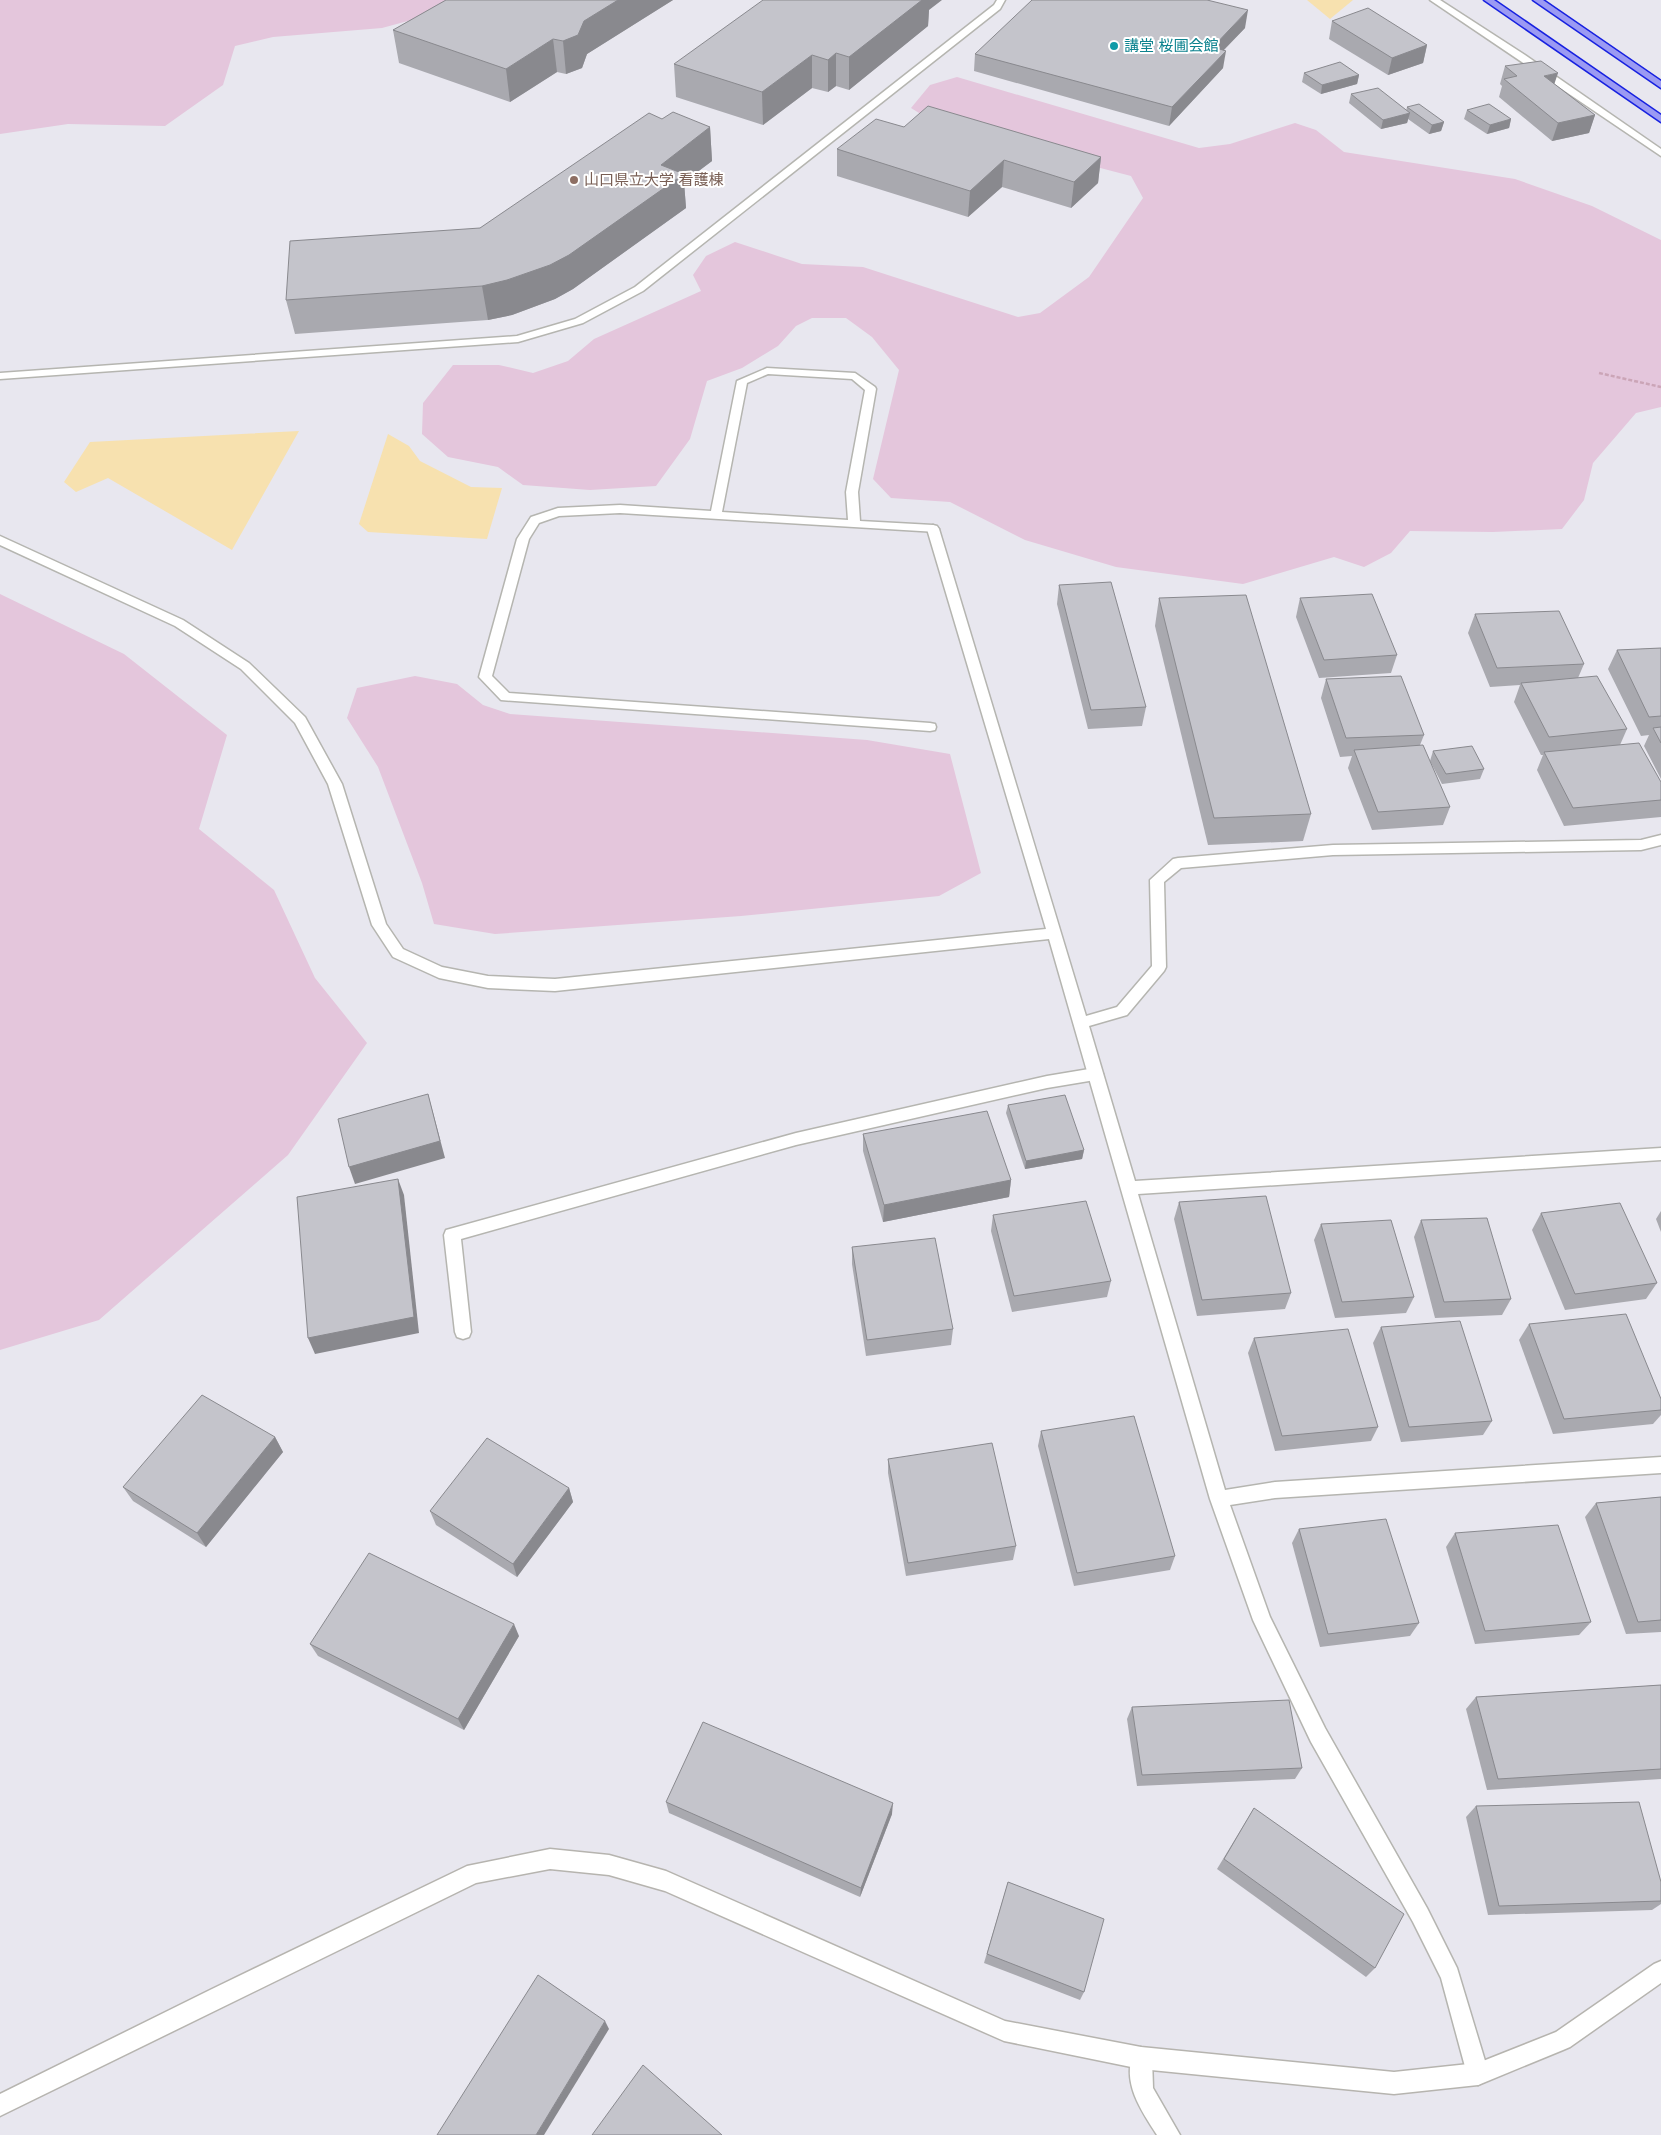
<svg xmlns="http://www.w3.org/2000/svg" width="1661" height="2135" font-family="Jost,'Noto Sans JP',sans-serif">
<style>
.green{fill:#e4c6dc}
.water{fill:#f7e1af}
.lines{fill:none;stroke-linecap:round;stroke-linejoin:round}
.lane-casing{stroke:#b5b5b0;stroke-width:3}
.street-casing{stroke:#b5b5b0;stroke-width:3}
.secondary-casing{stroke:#b6b4af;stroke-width:3}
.highway-casing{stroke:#1721e0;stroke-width:3}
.path{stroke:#cba5b7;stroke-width:2.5;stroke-dasharray:4 2;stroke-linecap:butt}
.lane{fill:#fff;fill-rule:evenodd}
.street{fill:#fff;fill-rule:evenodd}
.secondary{fill:#fff;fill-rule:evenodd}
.highway{fill:#9b9af3;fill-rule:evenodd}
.wall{fill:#a9a9af}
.shaded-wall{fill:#89898e}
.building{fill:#c4c4cb;stroke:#89898e}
.culture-dot{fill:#0f9aa8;stroke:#fff;stroke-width:2}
.education-dot{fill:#8d6e63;stroke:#fff;stroke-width:2}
.labels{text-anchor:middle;stroke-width:4;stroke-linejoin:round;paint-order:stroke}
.far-culture-label{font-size:15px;fill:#0d838f;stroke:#fff;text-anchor:start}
.far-education-label{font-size:15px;fill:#785e54;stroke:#fff;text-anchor:start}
</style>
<rect width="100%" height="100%" fill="#e8e7ef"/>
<g class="green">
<path d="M0 0H468L452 9 382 28 273 37 235 46 223 85 165 126 68 124 0 134Z"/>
<path d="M957 77 1199 148 1230 144 1295 123 1316 130 1344 152 1515 179 1592 206 1661 240V407L1636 413 1593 463 1584 500 1562 529 1493 532 1410 531 1391 553 1364 567 1334 557 1243 584 1116 567 1025 540 950 502 891 498 873 479 899 370 872 337 846 318H812L796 326 778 346 742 368 707 381 690 439 656 486 590 490 523 485 498 467 448 457 422 434 423 403 453 365H499L533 373 568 361 594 339 701 291 693 275 706 256 735 242 802 264 863 267 1018 317 1040 313 1089 277 1143 198 1131 176 940 126 911 108 930 85Z"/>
<path d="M0 594 124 654 227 735 199 829 274 890 315 978 367 1043 288 1155 99 1320 0 1350Z"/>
<path d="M415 676 457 684 483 705 510 714 867 740 950 754 981 873 939 896 741 916 495 934 434 924 422 883 378 767 347 718 357 688Z"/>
</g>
<g class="water">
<path d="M1307 0H1353L1330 19Z"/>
<path d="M299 431 232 550 108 478 76 492 64 482 90 442Z"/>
<path d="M388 434 409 446 420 461 471 487 502 488 487 539 368 532 359 524Z"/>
</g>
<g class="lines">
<defs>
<g id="lane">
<path d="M767 368 855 373 875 387 876 389 858 492 860 521 933 525 937 526 939 529 937 532 620 513 559 516 539 523 529 539 492 676 509 693 930 723 935 724 936 727 935 730 930 731 501 700 479 677 517 539 531 517 558 508 620 505 711 511 737 381ZM768 374 852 379 865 390 846 492 848 520 722 512 747 383Z"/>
<path d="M1095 1068 1100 1070 1103 1074 1100 1078 1095 1080 1047 1088 796 1145 461 1239 471 1332 469 1337 463 1339 457 1337 455 1332 444 1235 446 1230 796 1133 1047 1076Z"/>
</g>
<g id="street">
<path d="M997 0H1005L1000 9 643 291 583 323 518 342 0 379V373L517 336 575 319 635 287 994 5Z"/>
<path d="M1430 0H1440L1525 55 1661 149V156Z"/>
<path d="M933 525 939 529 1086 1016 1117 1007 1152 966 1150 880 1173 859 1178 858 1333 845 1641 840 1661 835V845L1641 850 1333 855 1181 868 1164 882 1166 967 1164 971 1127 1015 1089 1026 1135 1181 1661 1148V1160L1138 1194 1225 1490 1275 1482 1661 1457V1473L1275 1498 1230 1505 1270 1617 1325 1728 1427 1908 1457 1968 1489 2074 1485 2081 1478 2085 1471 2081 1467 2074 1441 1978 1413 1922 1311 1742 1253 1620 1210 1499 1049 939 555 991 488 988 439 978 393 957 372 925 328 784 295 723 241 669 175 626 0 545V536L183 620 249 663 305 717 342 784 386 924 403 949 442 967 488 976 555 979 1046 929 927 529Z"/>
<path d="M1141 2047 1148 2051 1152 2058 1153 2088 1180 2135H1157C1141 2110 1121 2082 1134 2051Z"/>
</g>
<path id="secondary" d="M550 1849 609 1855 666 1871 1005 2021 1141 2047 1394 2072 1478 2063 1556 2032 1654 1964 1661 1961V1983L1570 2047 1563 2050 1478 2085 1394 2094 1141 2069 1004 2041 665 1891 609 1875 550 1869 476 1883 0 2116V2094L212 1989 467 1866Z"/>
<g id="highway">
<path d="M1484 0H1494L1661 115V122Z"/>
<path d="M1533 0H1543L1661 81V88Z"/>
</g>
</defs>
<use href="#lane" class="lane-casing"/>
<use href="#street" class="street-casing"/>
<use href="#secondary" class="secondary-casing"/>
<use href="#highway" class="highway-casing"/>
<path class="path" d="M1599 373 1661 387"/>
<use href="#lane" class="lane"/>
<use href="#street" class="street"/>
<use href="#secondary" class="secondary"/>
<use href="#highway" class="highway"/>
</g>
<g class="wall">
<path d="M446 0H673L587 54 582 68 566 74 557 72 510 102 399 63 393 30Z"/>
<path d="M929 10 928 26 849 90 836 86 828 92 812 88 763 125 676 97 674 64Z"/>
<path d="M1332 21 1427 45 1423 63 1388 75 1329 39Z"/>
<path d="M1245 28 1224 50 1223 68 1169 126 974 71 975 54Z"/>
<path d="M1505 66 1554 84 1595 115 1589 133 1552 141 1499 97 1502 86 1500 84Z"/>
<path d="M1304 73 1359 75 1357 84 1321 94 1302 82Z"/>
<path d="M1351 94 1406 111 1407 107 1444 122 1441 131 1429 134 1408 119 1407 123 1381 129 1349 103Z"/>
<path d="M1467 110 1511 119 1509 128 1487 134 1464 119Z"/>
<path d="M662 119 710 127 712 161 684 182 686 208 573 289 555 299 512 315 488 320 295 334 286 300 480 228Z"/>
<path d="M904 127 1101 157 1098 183 1071 208 1002 187 968 217 837 176V149Z"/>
<path d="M1059 585 1146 707 1142 726 1088 729 1057 604Z"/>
<path d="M1159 598 1311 814 1303 841 1208 845 1155 626Z"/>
<path d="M1300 598 1397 655 1391 673 1319 678 1296 617Z"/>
<path d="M1475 614 1584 664 1578 678 1627 729 1620 745 1661 782V817L1564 826 1537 770 1543 755H1541L1514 702 1520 685 1490 687 1468 633Z"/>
<path d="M1661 648V779L1644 746 1649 735 1641 736 1608 669 1617 650Z"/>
<path d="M1326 679 1424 735 1420 745 1450 807 1443 825 1372 830 1348 768 1352 756 1340 757 1321 698Z"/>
<path d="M1433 751 1484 769 1480 779 1442 784 1430 761Z"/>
<path d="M1008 1105 1084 1150 1082 1159 1025 1169 1006 1113Z"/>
<path d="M863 1134 1011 1180 1009 1197 883 1222 863 1151Z"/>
<path d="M1179 1202 1291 1293 1285 1309 1197 1316 1174 1219Z"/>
<path d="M1661 1211V1232L1656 1219Z"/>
<path d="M1541 1213 1657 1283 1646 1299 1565 1310 1532 1230Z"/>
<path d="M993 1215 1111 1281 1107 1297 1012 1312 991 1231Z"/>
<path d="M1421 1220 1511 1299 1502 1315 1435 1318 1414 1237Z"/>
<path d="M1321 1224 1414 1297 1406 1313 1335 1318 1314 1240Z"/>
<path d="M852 1247 953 1329 951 1345 866 1356 852 1264Z"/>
<path d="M1529 1324 1661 1399V1415L1653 1424 1553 1434 1519 1340Z"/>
<path d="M1381 1327 1492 1421 1483 1435 1401 1442 1373 1343Z"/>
<path d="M1254 1338 1378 1427 1371 1441 1275 1451 1248 1353Z"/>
<path d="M1041 1431 1175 1556 1170 1570 1074 1586 1038 1446Z"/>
<path d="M275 1437 283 1452 206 1547 133 1501 123 1487Z"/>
<path d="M888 1459 1016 1546 1013 1560 906 1576 888 1473Z"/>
<path d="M569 1488 573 1502 517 1577 436 1525 430 1511Z"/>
<path d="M1661 1497V1632L1626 1634 1585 1517 1596 1503Z"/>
<path d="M1299 1529 1419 1623 1410 1636 1320 1647 1292 1543Z"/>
<path d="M1455 1533 1591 1622 1579 1635 1475 1644 1446 1547Z"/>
<path d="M519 1636 464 1730 318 1656 310 1644Z"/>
<path d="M1661 1685V1779L1487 1790 1466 1709 1476 1697Z"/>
<path d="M1132 1707 1302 1768 1295 1779 1137 1786 1127 1719Z"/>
<path d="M666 1802 892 1814 860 1897 669 1813Z"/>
<path d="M1476 1806 1661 1882V1904L1652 1910 1488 1915 1466 1817Z"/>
<path d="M1254 1808 1375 1968 1366 1977 1217 1869Z"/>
<path d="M1008 1882 1084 1992 1080 2000 984 1963Z"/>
</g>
<g class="shaded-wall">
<path d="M618 0H673L587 54 582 68 566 74 563 41 584 21Z"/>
<path d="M915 0H942L929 10 928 26 849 90V57Z"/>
<path d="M1248 10 1245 28 1210 64 1213 47Z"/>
<path d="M553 39 557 72 510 102 506 69Z"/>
<path d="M1427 45 1423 63 1388 75 1392 58Z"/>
<path d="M1226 51 1223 68 1169 126 1172 107Z"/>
<path d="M836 53V86L828 92V60Z"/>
<path d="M812 55V88L763 125 762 92Z"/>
<path d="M1558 73 1552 91 1544 76Z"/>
<path d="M1359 75 1357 84 1321 94 1322 85Z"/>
<path d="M1410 113 1407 123 1381 129 1383 120Z"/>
<path d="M1595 115 1589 133 1552 141 1558 123Z"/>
<path d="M1511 119 1509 128 1487 134 1490 125Z"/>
<path d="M1444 122 1441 131 1429 134 1432 125Z"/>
<path d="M710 127 712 161 684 182 686 208 573 289 555 299 512 315 488 320 482 286 661 165Z"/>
<path d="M1101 157 1098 183 1071 208 1074 182Z"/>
<path d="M1004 160 1002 187 968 217 970 191Z"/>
<path d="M428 1094 445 1158 355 1184 349 1167Z"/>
<path d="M1084 1150 1082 1159 1025 1169 1026 1161Z"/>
<path d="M398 1179 404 1195 419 1333 315 1354 308 1338Z"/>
<path d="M1011 1180 1009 1197 883 1222 884 1205Z"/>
<path d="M275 1437 283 1452 206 1547 197 1533Z"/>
<path d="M569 1488 573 1502 517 1577 513 1564Z"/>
<path d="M514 1624 519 1636 464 1730 458 1719Z"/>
<path d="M893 1803 892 1814 860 1897 861 1888Z"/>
<path d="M605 2021 609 2029 544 2135H536Z"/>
</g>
<g class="building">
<path d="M446 0H618L584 21 578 35 563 41 553 39 506 69 393 30Z"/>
<path d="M763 0H922L849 57 836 53 828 60 812 55 762 92 674 64Z"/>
<path d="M1032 0H1207L1248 10 1213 47 1226 51 1172 107 975 54Z"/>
<path d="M1368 8 1427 45 1392 58 1332 21Z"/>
<path d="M1541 61 1558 73 1544 76 1595 115 1558 123 1504 79 1517 76 1505 66Z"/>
<path d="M1340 62 1359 75 1322 85 1304 73Z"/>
<path d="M1378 88 1410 113 1383 120 1351 94Z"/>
<path d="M1419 104 1444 122 1432 125 1407 107Z"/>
<path d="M1489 104 1511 119 1490 125 1467 110Z"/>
<path d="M928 106 1101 157 1074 182 1004 160 970 191 837 149 876 119 904 127Z"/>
<path d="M673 112 710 127 661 165 684 174 569 255 550 265 507 280 482 286 286 300 290 241 480 228 649 113 662 119Z"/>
<path d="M1111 582 1146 707 1091 710 1059 585Z"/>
<path d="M1372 594 1397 655 1324 660 1300 598Z"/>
<path d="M1246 595 1311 814 1214 818 1159 598Z"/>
<path d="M1559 611 1584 664 1497 668 1475 614Z"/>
<path d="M1661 648V716L1649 717 1617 650Z"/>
<path d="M1401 676 1424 735 1346 738 1326 679Z"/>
<path d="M1597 676 1627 729 1549 737 1521 683Z"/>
<path d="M1661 727V743L1653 728Z"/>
<path d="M1639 743 1661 782V800L1573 808 1544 752Z"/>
<path d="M1423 745 1450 807 1378 812 1354 750Z"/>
<path d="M1472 746 1484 769 1446 774 1433 751Z"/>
<path d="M428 1094 440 1141 349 1167 338 1119Z"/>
<path d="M1065 1095 1084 1150 1026 1161 1008 1105Z"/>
<path d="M987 1111 1011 1180 884 1205 863 1134Z"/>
<path d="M398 1179 414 1317 308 1338 297 1197Z"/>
<path d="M1266 1196 1291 1293 1202 1300 1179 1202Z"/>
<path d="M1086 1201 1111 1281 1014 1296 993 1215Z"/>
<path d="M1620 1203 1657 1283 1575 1294 1541 1213Z"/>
<path d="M1487 1218 1511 1299 1444 1302 1421 1220Z"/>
<path d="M1391 1220 1414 1297 1342 1302 1321 1224Z"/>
<path d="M935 1238 953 1329 867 1340 852 1247Z"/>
<path d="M1626 1314 1661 1399V1410L1564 1419 1529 1324Z"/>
<path d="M1460 1321 1492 1421 1409 1427 1381 1327Z"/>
<path d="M1348 1329 1378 1427 1282 1436 1254 1338Z"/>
<path d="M202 1395 275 1437 197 1533 123 1487Z"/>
<path d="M1134 1416 1175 1556 1077 1573 1041 1431Z"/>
<path d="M487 1438 569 1488 513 1564 430 1511Z"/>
<path d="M992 1443 1016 1546 908 1563 888 1459Z"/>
<path d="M1661 1497V1620L1638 1622 1596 1503Z"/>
<path d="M1386 1519 1419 1623 1328 1634 1299 1529Z"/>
<path d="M1558 1525 1591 1622 1485 1631 1455 1533Z"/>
<path d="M369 1553 514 1624 458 1719 310 1644Z"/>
<path d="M1661 1685V1769L1498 1779 1476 1697Z"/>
<path d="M1289 1700 1302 1768 1142 1775 1132 1707Z"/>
<path d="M703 1722 893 1803 861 1888 666 1802Z"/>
<path d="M1639 1802 1661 1882V1901L1499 1906 1476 1806Z"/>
<path d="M1254 1808 1404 1914 1375 1968 1224 1859Z"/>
<path d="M1008 1882 1104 1919 1084 1992 987 1954Z"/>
<path d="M538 1975 605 2021 536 2135H437Z"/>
<path d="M643 2065 722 2135H592Z"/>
</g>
<circle class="culture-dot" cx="1114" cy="46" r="5"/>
<circle class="education-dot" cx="574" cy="180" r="5"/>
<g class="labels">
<g class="far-culture-label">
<text x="1124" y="51">講堂 桜圃会館</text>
</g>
<g class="far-education-label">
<text x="584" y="185">山口県立大学 看護棟</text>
</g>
</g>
</svg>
